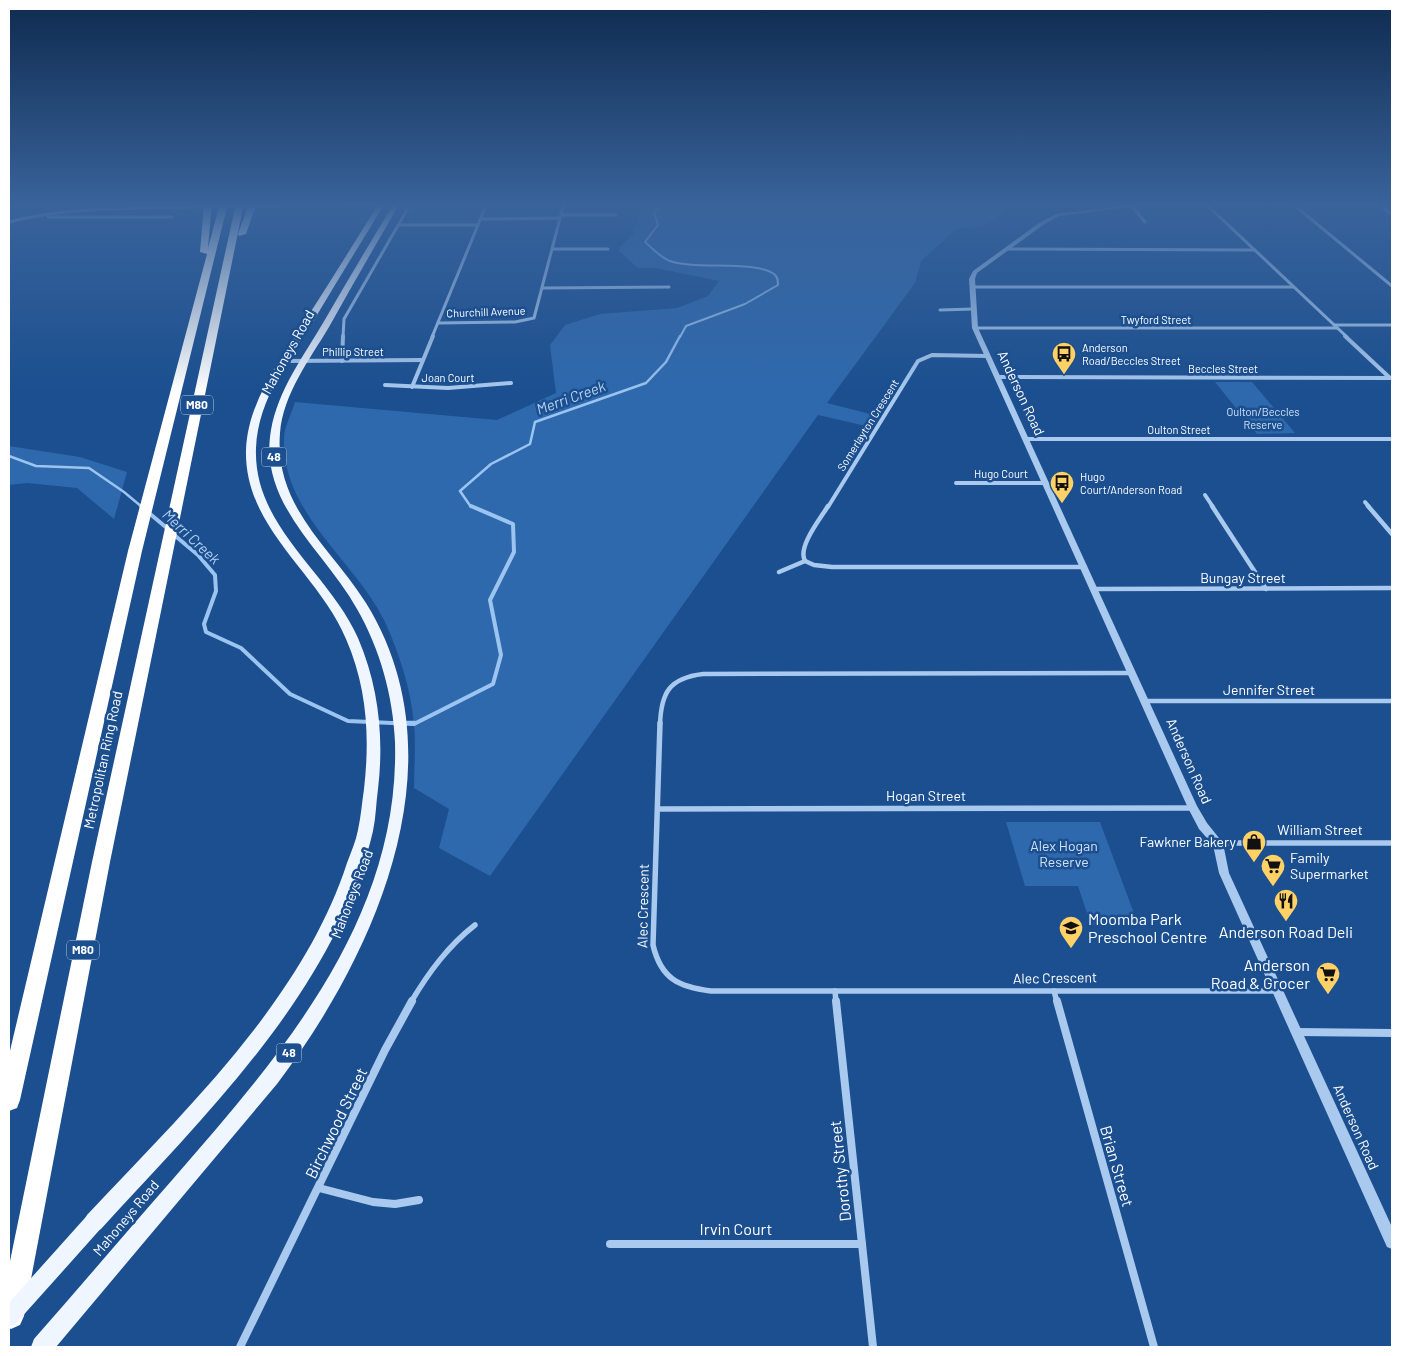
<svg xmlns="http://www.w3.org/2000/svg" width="1401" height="1356" font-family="Barlow,sans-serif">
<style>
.green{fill:#2e69ad}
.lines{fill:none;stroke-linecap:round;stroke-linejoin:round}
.stream-far3{stroke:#9cc4f0;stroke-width:2}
.stream-far2{stroke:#9cc4f0;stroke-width:2.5}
.stream-far1{stroke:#9cc4f0;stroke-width:4}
.stream{stroke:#9cc4f0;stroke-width:4.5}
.minor-far4{stroke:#a9c9ee;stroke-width:3}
.minor-far3{stroke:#a9c9ee;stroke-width:4}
.minor-far2{stroke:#a9c9ee;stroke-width:4.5}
.minor-far1{stroke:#a9c9ee;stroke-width:5.5}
.minor{stroke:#a9c9ee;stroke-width:8}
.tertiary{fill:#a9c9ee;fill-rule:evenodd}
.primary{fill:#f0f6ff;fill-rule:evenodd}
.motorway{fill:#fff;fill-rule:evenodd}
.minor-bridge{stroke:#a9c9ee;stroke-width:3}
.primary-bridge{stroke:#f0f6ff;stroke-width:19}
.labels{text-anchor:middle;stroke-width:5;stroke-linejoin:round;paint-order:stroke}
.far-street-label{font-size:11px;fill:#fff;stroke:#1b4f8f}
.far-poi-label{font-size:11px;fill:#fff;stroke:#1b4f8f;text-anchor:start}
.far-park-label{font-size:11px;fill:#cfe3fa;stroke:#1b4f8f}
.shield{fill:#1b4f8f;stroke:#bbcadd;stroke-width:1}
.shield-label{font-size:12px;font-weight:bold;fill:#fff}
.street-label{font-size:14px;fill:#fff;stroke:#1b4f8f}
.poi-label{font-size:14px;fill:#fff;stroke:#1b4f8f;text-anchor:end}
.park-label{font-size:14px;fill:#cfe3fa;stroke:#1b4f8f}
.water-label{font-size:15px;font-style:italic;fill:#b5d3f5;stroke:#1b4f8f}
.near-poi-label{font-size:16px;fill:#fff;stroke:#1b4f8f;text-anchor:start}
.near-street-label{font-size:16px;fill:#fff;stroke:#1b4f8f}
</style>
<rect width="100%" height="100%" fill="#1b4f8f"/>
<g class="green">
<path d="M648 203H1016L985 226 956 229 921 261 915 283 827 403 878 416 870 427 818 415 490 876 439 848 449 809 414 788C414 767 416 745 414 724 411 689 399 653 385 622 355 560 281 513 284 438 284 427 292 413 295 402L497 420 556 393 550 345 565 325 600 314 677 308 708 296 719 281 656 268H638L619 251 620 247 635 232 631 230 639 222 636 220 642 209Z"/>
<path d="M1215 382H1252L1295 433 1257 434Z"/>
<path d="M9 446 80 457 127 472 114 519 77 488 27 483 9 485Z"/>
<path d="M1006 822H1100L1138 924 1091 925 1078 886H1025Z"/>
</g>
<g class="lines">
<path class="stream-far3" d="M666 203 654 212 658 225 645 242C652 248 661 258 670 261 695 270 755 260 774 274 778 277 778 281 778 285L745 304 686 326 680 337"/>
<g class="stream-far2">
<path d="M9 456 36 466 89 468 124 492 142 507"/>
<path d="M471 507 460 491 491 464 530 444 535 422 646 383 666 362 680 336"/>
</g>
<g class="stream-far1">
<path d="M141 506 143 508"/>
<path d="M149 513 168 529"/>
<path d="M173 534 198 555 215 575 216 591 204 624 206 632 241 648 290 694 348 721 414 724 493 684 501 655 490 600 514 552 513 524 471 506"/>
</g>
<path class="stream" d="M399 723H415"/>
<g class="minor-far4">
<path d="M1131 205 1145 222"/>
<path d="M1207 205 1347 337"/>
<path d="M1294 205 1392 286"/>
<path d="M1379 205 1392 214"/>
<path d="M270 206 397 204"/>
<path d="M561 215H616"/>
<path d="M48 217H172"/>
<path d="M481 219 560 218"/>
<path d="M9 222C68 206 132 209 193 207"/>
<path d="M398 225H478"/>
<path d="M553 249H608"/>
<path d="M1007 249 1254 250"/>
<path d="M972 287H1293"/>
<path d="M543 288 669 287"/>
<path d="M940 310 973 309"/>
<path d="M438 323 515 322 534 318 564 203"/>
<path d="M1334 325H1392"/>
<path d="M975 328H1337"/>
<path d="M343 337 344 319 411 203"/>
<path d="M432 337 487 203"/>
</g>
<g class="minor-far3">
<path d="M1345 336 1390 378"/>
<path d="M284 361 423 360"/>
<path d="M342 361 343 336"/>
<path d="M998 377 1392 378"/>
<path d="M385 385 448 388 511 383"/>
<path d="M412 387 433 336"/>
<path d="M1026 439H1392"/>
<path d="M956 483H1046"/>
<path d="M1205 495 1213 507"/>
<path d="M1365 502 1369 507"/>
<path d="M828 507 918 361 932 355 988 356"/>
</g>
<g class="minor-far2">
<path d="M828 506C821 518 797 547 805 561L814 565 832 567H1085"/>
<path d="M1212 506 1266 589"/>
<path d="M1368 506 1392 534"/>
<path d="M779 572 805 561"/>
<path d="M1094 589 1392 588"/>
<path d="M1145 701H1392"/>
<path d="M660 725C661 693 669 678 703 674L1132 673"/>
</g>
<g class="minor-far1">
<path d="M660 723 653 945C661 979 679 987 711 991H1277"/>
<path d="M659 809 1193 808"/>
<path d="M1218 843H1392"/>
<path d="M835 991 836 1002"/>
<path d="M1054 991 1057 1002"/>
<path d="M411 1002C429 972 448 946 475 925"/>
</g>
<g class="minor">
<path d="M836 1001 873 1347"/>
<path d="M1057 1001 1154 1347"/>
<path d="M1297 1032 1392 1033"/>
<path d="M319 1188 373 1202 395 1204 419 1200"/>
<path d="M610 1244H862"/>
<path d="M240 1347 385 1050 412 1001"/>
</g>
<path class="tertiary" d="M1138 204H1392V206H1138L1059 216 1043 225 977 273 975 279 978 328 1197 806 1207 823 1223 843 1229 873 1392 1227V1249L1387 1247 1219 873 1213 845 1199 829 1188 808 972 328 969 279 973 271 1039 223 1056 214Z"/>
<g class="primary">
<path d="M379 203H385C362 241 339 278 317 315 291 357 258 398 256 448 253 527 329 572 358 638 379 687 384 738 378 789 376 803 376 817 373 831 336 989 207 1113 101 1229L94 1232 87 1229 84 1222 87 1215C184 1111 302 1001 347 863 351 852 356 841 358 830 361 816 362 802 364 789 370 737 367 687 346 639 318 572 244 528 246 450 248 398 284 356 310 313 333 277 356 240 379 203Z"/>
<path d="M394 203H400C376 244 352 286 329 327 310 359 283 394 280 433 274 507 330 546 366 603 463 760 376 953 277 1084L56 1347H31L34 1339C81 1286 126 1232 173 1179 282 1054 400 919 395 742 393 696 380 649 357 609 325 551 258 504 271 430 278 390 303 357 323 323 346 283 370 243 394 203Z"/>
</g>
<g class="motorway">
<path d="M204 203H212L208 248 220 203H228L142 551 20 1100 17 1108 9 1111V1055L128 551 207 254 200 252Z"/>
<path d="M236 203H244L110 862 24 1316 20 1325 11 1329 9 1328V1266L92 862Z"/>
<path d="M249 203H257L246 234 239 236 238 234Z"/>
</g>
<path class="minor-bridge" d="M193 207 270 206"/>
<path class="primary-bridge" d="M9 1317 94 1222"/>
</g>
<linearGradient id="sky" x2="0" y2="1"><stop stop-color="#0f2b4f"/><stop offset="0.52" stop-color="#39639b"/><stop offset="1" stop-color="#39639b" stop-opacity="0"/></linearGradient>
<rect width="1401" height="393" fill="url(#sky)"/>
<defs>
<symbol id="bus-pin" viewBox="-11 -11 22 30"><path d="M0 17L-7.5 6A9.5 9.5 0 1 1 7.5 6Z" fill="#ffd166" stroke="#1b4f8f"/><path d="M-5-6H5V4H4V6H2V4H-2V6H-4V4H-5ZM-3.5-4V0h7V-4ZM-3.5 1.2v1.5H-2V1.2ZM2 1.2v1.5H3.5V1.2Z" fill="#111"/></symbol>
<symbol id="shop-pin" viewBox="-11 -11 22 30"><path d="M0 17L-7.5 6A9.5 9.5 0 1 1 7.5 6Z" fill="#ffd166" stroke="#1b4f8f"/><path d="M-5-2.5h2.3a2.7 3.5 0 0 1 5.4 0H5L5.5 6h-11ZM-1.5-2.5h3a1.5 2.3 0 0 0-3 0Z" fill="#111"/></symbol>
<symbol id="supermarket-pin" viewBox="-11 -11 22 30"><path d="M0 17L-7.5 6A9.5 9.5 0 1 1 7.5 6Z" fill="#ffd166" stroke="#1b4f8f"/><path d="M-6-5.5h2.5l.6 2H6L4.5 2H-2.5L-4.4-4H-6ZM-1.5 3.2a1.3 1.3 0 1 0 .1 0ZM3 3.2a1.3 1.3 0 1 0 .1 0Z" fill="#111"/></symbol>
<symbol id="restaurant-pin" viewBox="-11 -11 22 30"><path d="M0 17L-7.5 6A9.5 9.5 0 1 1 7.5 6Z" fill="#ffd166" stroke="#1b4f8f"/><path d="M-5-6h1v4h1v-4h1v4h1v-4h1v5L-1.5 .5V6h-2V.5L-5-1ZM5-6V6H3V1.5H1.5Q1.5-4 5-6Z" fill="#111"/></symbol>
<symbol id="school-pin" viewBox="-11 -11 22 30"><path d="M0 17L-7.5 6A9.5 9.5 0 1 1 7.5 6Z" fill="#ffd166" stroke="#1b4f8f"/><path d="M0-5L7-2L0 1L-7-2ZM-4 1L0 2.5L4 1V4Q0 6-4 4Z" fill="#111"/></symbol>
</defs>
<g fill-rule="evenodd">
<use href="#bus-pin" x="1050" y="340" width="28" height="38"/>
<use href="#bus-pin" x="1048" y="469" width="28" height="38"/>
<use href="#shop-pin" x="1240" y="828" width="28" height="38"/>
<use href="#supermarket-pin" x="1259" y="852" width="28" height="38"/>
<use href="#restaurant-pin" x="1272" y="887" width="28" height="38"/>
<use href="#school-pin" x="1057" y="914" width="28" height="38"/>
<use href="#supermarket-pin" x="1314" y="960" width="28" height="38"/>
</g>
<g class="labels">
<g class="far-street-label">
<text transform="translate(486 312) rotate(-2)" y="4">Churchill Avenue</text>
<text x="1156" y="324">Twyford Street</text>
<text x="353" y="356">Phillip Street</text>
<text x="1223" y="373">Beccles Street</text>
<text x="448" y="382">Joan Court</text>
<text transform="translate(868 425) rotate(-58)" y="4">Somerlayton Crescent</text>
<text x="1179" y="434">Oulton Street</text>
<text x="1001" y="478">Hugo Court</text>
</g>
<g class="far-poi-label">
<text x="1082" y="352">Anderson<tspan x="1082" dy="13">Road/Beccles Street</tspan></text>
<text x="1080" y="481">Hugo<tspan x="1080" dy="13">Court/Anderson Road</tspan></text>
</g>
<g class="far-park-label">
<text x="1263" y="416">Oulton/Beccles<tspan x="1263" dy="13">Reserve</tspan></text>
</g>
<g class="shield">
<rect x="181" y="395.5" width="32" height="19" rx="4"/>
<rect x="261.5" y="447.5" width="25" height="19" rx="4"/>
<rect x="67" y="940.5" width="32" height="19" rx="4"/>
<rect x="276.5" y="1043.5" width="25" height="19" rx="4"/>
</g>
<g class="shield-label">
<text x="197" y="409">M80</text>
<text x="274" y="461">48</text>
<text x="83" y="954">M80</text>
<text x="289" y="1057">48</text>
</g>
<g class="street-label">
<text transform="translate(288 352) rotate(-61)" y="5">Mahoneys Road</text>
<text transform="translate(1021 393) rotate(65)" y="5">Anderson Road</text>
<text x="1243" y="583">Bungay Street</text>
<text x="1269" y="695">Jennifer Street</text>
<text transform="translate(103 760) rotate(-78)" y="5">Metropolitan Ring Road</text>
<text transform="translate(1189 761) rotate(66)" y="5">Anderson Road</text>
<text x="926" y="801">Hogan Street</text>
<text x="1320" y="835">William Street</text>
<text transform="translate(352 894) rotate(-69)" y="5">Mahoneys Road</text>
<text transform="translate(643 906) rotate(-89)" y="5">Alec Crescent</text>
<text transform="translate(1055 978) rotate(-1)" y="5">Alec Crescent</text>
<text transform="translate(1356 1127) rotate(66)" y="5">Anderson Road</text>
<text transform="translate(126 1218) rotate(-50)" y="5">Mahoneys Road</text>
</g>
<g class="poi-label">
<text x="1236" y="847">Fawkner Bakery</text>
<text x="1290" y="863" text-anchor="start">Family<tspan x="1290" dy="16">Supermarket</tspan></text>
</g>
<g class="park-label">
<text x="1064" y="851">Alex Hogan<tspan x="1064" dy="16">Reserve</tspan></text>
</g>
<g class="water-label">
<text transform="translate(571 398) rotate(-20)" y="5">Merri Creek</text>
<text transform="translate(191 537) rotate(43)" y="5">Merri Creek</text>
</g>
<g class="near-poi-label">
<text x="1088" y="925">Moomba Park<tspan x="1088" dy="18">Preschool Centre</tspan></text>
<text x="1286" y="938" text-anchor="middle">Anderson Road Deli</text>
<text x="1310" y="971" text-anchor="end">Anderson<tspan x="1310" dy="18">Road &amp; Grocer</tspan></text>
</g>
<g class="near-street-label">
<text transform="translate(336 1123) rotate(-64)" y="6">Birchwood Street</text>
<text transform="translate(1117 1166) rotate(74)" y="6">Brian Street</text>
<text transform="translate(840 1171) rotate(-96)" y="6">Dorothy Street</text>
<text x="736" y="1235">Irvin Court</text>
</g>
</g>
<rect width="1401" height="1356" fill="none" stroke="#ffffff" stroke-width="20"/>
</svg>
